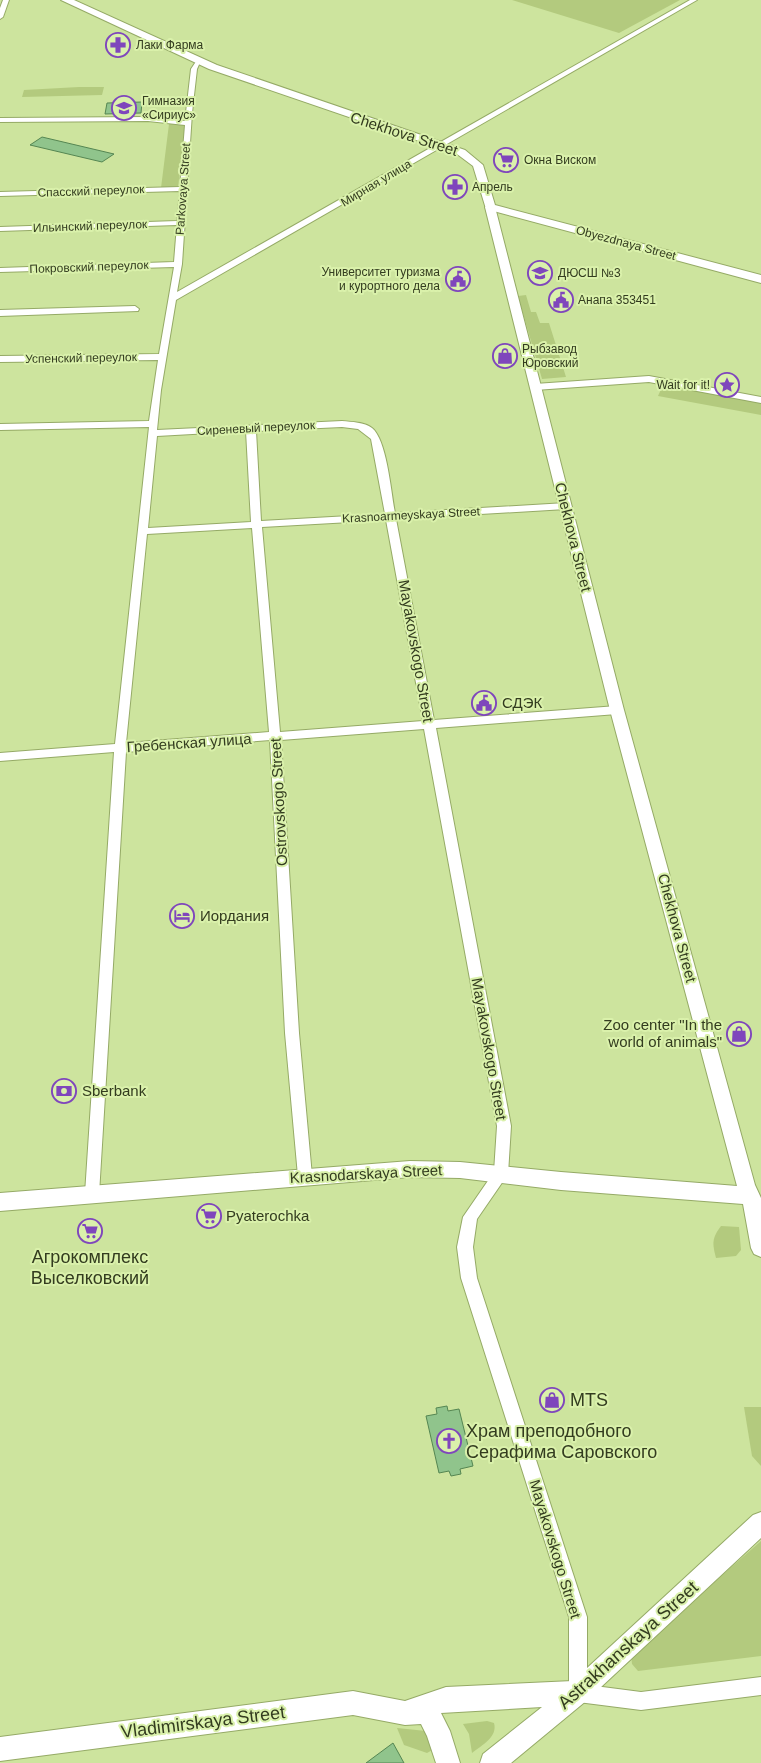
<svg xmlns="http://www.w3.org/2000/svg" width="761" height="1763" font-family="Helvetica,sans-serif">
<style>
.green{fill:#b3ca7e}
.building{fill:#90c48c;stroke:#558652}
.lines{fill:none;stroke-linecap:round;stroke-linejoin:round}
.minor-casing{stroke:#95aa66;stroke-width:2}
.tertiary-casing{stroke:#95aa66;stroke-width:2}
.secondary-casing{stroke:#95aa66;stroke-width:2}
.minor{fill:#fff;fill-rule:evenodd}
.tertiary{fill:#fff;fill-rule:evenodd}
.secondary{fill:#fff;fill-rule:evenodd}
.labels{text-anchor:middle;stroke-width:4;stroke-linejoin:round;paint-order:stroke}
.far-poi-label{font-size:12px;fill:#333c1f;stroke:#daf1ab;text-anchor:start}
.far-street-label{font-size:12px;fill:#333c1f;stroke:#daf1ab}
.street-label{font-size:15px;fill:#333c1f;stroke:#daf1ab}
.poi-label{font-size:15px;fill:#333c1f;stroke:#daf1ab;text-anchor:start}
.near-poi-label{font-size:18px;fill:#333c1f;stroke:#daf1ab;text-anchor:start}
.near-street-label{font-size:18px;fill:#333c1f;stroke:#daf1ab}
</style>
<rect width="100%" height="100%" fill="#cde49e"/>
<g class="green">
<path d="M512 0H680L619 33Z"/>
<path d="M79 87H104L102 95 22 97 24 90Z"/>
<path d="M169 124H185L178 188H161Z"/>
<path d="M526 295 531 312H536L540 323H549L566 377 542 379 518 296Z"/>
<path d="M663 385 761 403V415L658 396Z"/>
<path d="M721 1226 739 1227 741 1250 736 1256 716 1258C712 1243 712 1238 721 1226Z"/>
<path d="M744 1407H761V1466L752 1456Z"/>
<path d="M761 1541V1656L638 1671 632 1664 631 1655Z"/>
<path d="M487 1721 494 1723C498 1737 482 1745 472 1753L469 1734 463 1724Z"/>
<path d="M397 1728 426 1731 434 1749 427 1753 404 1745Z"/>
</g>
<g class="building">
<path d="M142 102 141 113 105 114 107 103Z"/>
<path d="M42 137 114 154 102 162 30 145Z"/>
<path d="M498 350H509L512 362 502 363Z"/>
<path d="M447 1406 448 1411 459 1409 473 1466 460 1469 461 1474 451 1476 449 1471 439 1473 426 1416 437 1414 436 1408Z"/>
<path d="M393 1743 404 1763H366Z"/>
</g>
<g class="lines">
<defs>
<g id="minor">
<path d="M3 0H9L3 17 0 19V8Z"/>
<path d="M690 0H697L176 300 161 390 157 430 342 421C352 422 364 422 372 428 387 440 391 493 395 513L566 503 571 506 566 509 396 519 434 720 617 706 623 710 617 714 436 728 511 1126 508 1174 477 1219 473 1247 477 1278 587 1617V1685L641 1692 761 1677V1695L641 1710 578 1702 572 1699 569 1693V1617L461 1278 457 1247 463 1217 494 1172 497 1126 424 729 281 740 299 1033 312 1176 310 1181 305 1183 300 1181 298 1176 285 1033 270 740 126 752 99 1194 97 1199 92 1201 87 1199 85 1194 114 752 0 761V753L115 744 149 427 0 430V424L149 421 158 360 0 362V356L159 354 174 267 0 272V268L174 262 177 225 0 231V227L177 221 180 191 0 196V192L180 187 185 125 148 121 0 122V118L148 117 185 121 191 69 197 60H201L197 69 192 113 182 264 177 292ZM342 427 358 429 371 439 385 514 261 521 256 431ZM246 431 251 522 148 528 157 436ZM386 520 423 721 280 732 262 527ZM252 528 269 732 126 743 147 534Z"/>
<path d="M135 306 139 309 138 311 0 316V310Z"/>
<path d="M649 376 761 397V403L649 382 535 390 531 387 535 384Z"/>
</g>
<g id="tertiary">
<path d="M490 204 495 207 624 710 755 1185 761 1198V1257L754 1254 751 1248 743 1204 561 1190 460 1178 410 1177 0 1211V1193L410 1161 460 1162 561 1172 737 1186 610 710 485 207Z"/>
<path d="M761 1512V1538L586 1701 511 1763H480L483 1754 542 1707 441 1713 450 1731 460 1763H436L427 1736 421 1724 405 1725 353 1715 0 1761V1737L353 1691 405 1701 446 1687 573 1681 753 1515Z"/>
</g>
<path id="secondary" d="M61 0H74L217 65 465 150 483 165 495 205 761 275V283L486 209 473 166 457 154 209 69Z"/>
</defs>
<use href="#minor" class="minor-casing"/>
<use href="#tertiary" class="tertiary-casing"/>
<use href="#secondary" class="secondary-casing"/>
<use href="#minor" class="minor"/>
<use href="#tertiary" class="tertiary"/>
<use href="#secondary" class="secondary"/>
</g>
<defs>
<symbol id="pharmacy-ring" viewBox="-11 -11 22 22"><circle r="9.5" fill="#daf1ab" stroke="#7f46bc" stroke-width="1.5"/><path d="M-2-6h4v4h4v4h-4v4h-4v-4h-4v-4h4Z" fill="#7f46bc"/></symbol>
<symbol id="school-ring" viewBox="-11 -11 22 22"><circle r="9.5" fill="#daf1ab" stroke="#7f46bc" stroke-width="1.5"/><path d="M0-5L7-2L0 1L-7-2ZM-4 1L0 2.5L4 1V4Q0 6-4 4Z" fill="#7f46bc"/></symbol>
<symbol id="supermarket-ring" viewBox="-11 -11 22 22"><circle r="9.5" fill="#daf1ab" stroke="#7f46bc" stroke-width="1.5"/><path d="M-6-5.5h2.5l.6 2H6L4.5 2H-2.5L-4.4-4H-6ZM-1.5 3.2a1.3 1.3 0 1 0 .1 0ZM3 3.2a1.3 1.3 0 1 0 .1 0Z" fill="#7f46bc"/></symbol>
<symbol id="civic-ring" viewBox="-11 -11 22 22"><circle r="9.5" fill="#daf1ab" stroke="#7f46bc" stroke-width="1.5"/><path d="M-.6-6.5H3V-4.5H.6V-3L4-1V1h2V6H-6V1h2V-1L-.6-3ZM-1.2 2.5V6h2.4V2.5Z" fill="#7f46bc"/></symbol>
<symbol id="shop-ring" viewBox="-11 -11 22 22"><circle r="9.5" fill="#daf1ab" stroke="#7f46bc" stroke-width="1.5"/><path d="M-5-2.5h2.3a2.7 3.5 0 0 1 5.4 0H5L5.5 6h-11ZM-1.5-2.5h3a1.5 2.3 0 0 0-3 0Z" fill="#7f46bc"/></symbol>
<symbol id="sight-ring" viewBox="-11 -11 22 22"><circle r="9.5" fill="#daf1ab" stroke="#7f46bc" stroke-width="1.5"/><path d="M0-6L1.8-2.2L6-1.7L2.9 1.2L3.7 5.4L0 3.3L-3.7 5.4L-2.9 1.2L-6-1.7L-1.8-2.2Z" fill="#7f46bc"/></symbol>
<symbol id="hotel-ring" viewBox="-11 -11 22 22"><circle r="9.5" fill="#daf1ab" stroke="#7f46bc" stroke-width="1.5"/><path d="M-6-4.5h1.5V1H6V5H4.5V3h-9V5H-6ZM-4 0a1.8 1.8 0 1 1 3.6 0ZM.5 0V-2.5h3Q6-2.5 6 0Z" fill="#7f46bc"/></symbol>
<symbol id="bank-ring" viewBox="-11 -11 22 22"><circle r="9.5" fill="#daf1ab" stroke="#7f46bc" stroke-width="1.5"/><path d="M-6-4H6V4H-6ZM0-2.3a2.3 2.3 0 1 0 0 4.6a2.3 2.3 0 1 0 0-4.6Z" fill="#7f46bc"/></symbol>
<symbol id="church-ring" viewBox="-11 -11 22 22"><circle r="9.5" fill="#daf1ab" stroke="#7f46bc" stroke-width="1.5"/><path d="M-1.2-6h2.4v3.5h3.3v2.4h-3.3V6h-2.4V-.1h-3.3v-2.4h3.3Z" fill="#7f46bc"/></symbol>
</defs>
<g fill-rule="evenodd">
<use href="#pharmacy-ring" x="104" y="31" width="28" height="28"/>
<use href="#school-ring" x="110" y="94" width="28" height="28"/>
<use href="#supermarket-ring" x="492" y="146" width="28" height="28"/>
<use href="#pharmacy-ring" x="441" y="173" width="28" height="28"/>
<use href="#school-ring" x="526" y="259" width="28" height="28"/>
<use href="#civic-ring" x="444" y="265" width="28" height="28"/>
<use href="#civic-ring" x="547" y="286" width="28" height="28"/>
<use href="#shop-ring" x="491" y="342" width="28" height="28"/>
<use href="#sight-ring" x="713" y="371" width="28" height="28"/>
<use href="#civic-ring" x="470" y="689" width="28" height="28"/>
<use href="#hotel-ring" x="168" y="902" width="28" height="28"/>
<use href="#shop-ring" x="725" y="1020" width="28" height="28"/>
<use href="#bank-ring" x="50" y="1077" width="28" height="28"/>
<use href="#supermarket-ring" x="195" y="1202" width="28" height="28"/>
<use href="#supermarket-ring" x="76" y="1217" width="28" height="28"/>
<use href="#shop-ring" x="538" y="1386" width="28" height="28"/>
<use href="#church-ring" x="435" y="1427" width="28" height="28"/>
</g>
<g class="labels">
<g class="far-poi-label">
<text x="136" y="49">Лаки Фарма</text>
<text x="142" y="105">Гимназия<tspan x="142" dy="14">«Сириус»</tspan></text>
<text x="524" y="164">Окна Виском</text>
<text x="472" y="191">Апрель</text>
<text x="440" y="276" text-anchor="end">Университет туризма<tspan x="440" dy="14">и курортного дела</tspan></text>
<text x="558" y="277">ДЮСШ №3</text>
<text x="578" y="304">Анапа 353451</text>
<text x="522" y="353">Рыбзавод<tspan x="522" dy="14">Юровский</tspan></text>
<text x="710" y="389" text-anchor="end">Wait for it!</text>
</g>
<g class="far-street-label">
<text transform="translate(376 183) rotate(-31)" y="4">Мирная улица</text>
<text transform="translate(183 189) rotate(-86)" y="4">Parkovaya Street</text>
<text transform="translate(91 191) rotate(-2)" y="4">Спасский переулок</text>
<text transform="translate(90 226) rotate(-2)" y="4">Ильинский переулок</text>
<text transform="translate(626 243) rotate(15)" y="4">Obyezdnaya Street</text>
<text transform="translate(89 267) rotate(-2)" y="4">Покровский переулок</text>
<text transform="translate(81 358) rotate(-1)" y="4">Успенский переулок</text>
<text transform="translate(256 428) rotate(-3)" y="4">Сиреневый переулок</text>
<text transform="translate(411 515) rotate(-3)" y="4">Krasnoarmeyskaya Street</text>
</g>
<g class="street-label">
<text transform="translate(404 134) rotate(18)" y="5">Chekhova Street</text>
<text transform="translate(573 537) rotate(76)" y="5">Chekhova Street</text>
<text transform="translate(416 651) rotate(80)" y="5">Mayakovskogo Street</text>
<text transform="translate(189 743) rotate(-4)" y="5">Гребенская улица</text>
<text transform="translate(279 802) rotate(-93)" y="5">Ostrovskogo Street</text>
<text transform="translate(677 928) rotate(75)" y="5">Chekhova Street</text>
<text transform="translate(489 1049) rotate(80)" y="5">Mayakovskogo Street</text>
<text transform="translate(366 1174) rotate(-3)" y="5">Krasnodarskaya Street</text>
<text transform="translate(555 1549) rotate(73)" y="5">Mayakovskogo Street</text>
</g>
<g class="poi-label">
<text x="502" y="708">СДЭК</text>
<text x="200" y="921">Иордания</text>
<text x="722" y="1030" text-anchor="end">Zoo center "In the<tspan x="722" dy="17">world of animals"</tspan></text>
<text x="82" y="1096">Sberbank</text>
<text x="226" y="1221">Pyaterochka</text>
</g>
<g class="near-poi-label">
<text x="90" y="1263" text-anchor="middle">Агрокомплекс<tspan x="90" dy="21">Выселковский</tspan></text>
<text x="570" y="1406">MTS</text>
<text x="466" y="1437">Храм преподобного<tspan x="466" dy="21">Серафима Саровского</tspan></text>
</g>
<g class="near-street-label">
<text transform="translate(628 1645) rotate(-42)" y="6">Astrakhanskaya Street</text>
<text transform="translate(203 1722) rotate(-7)" y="6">Vladimirskaya Street</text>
</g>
</g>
</svg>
